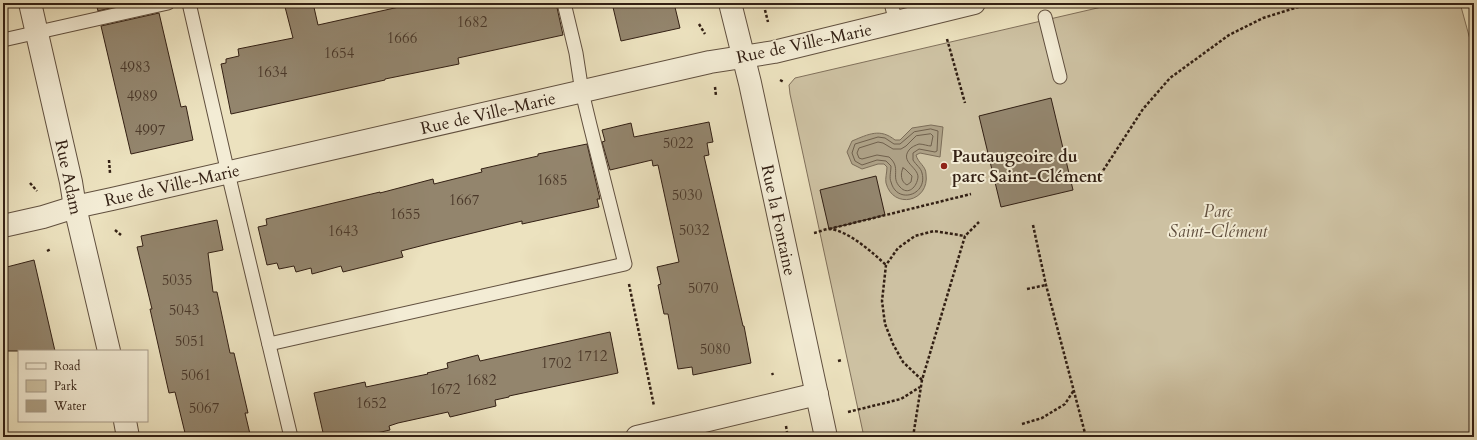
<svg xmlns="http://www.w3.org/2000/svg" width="1477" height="440" font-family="Cardo,serif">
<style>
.green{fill:#cdc1a2;stroke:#80705b}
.water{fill:#ada085;stroke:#7c6d58}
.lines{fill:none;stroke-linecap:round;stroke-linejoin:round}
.shore{stroke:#70604c;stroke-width:1}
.building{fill:#93856d;stroke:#332014}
.service-casing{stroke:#61503f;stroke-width:15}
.minor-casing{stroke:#61503f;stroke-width:24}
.path{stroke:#332014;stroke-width:2.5;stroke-dasharray:3 2;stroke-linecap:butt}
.service{stroke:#f3ecd5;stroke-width:13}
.minor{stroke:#f3ecd5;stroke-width:22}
.poi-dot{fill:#8f2418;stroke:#f3ecd5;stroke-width:1.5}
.labels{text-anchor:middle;stroke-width:4;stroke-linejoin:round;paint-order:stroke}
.number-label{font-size:15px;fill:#4b392a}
.street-label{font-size:17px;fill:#332014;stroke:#f3ecd5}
.poi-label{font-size:17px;font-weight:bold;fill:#332014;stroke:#f3ecd5;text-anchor:start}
.park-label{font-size:17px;font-style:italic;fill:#61503f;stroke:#f3ecd5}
</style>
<rect width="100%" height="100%" fill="#ece2bf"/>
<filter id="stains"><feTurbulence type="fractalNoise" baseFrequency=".005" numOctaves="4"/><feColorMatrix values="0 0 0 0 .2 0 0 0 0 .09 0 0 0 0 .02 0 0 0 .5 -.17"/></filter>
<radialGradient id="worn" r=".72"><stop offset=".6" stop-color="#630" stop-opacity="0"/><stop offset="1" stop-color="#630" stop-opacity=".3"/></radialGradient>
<path class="green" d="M1119 3H1460L1474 54V432L1452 437H864L790 94 789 85 795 78Z"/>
<path class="water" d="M931 125 943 127 940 157 920 153 916 155C918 163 926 166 926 174 930 202 893 210 886 183 885 179 887 172 887 167L884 164H878L862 169 852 164 847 152 852 141C869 134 880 128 895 140H900L912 128Z"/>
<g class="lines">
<g class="shore">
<path d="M931 129 938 131 937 151 935 152 919 149 913 153V160C916 165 921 168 922 173 928 195 897 205 891 182 889 178 891 171 891 166L886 161 877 160 862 165 855 161 852 153 855 144 878 137 885 138 894 144H900L914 132Z"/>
<path d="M931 134 933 136 931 146C928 146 923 144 919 144 916 145 911 147 909 150 900 162 918 167 918 177 917 187 908 196 900 187 890 177 902 168 889 157L877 155 862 159 859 158 857 153 859 148 878 142 883 143 893 149H901L906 146 916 136Z"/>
<path d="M903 168 905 169 912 176 911 182 907 185C901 182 900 174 903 168Z"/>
</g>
</g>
<g class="building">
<path d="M96 3H131L98 11Z"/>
<path d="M284 3H313L318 25 417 3H556L563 35 458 58 459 64 385 79V80L231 114 221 64 226 63V59L239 56 238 49 293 38Z"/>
<path d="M612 3H674L680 28 621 41Z"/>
<path d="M159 13 181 107 186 106 193 140 131 154 101 26Z"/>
<path d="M1051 98 1073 190 1001 207 979 116Z"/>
<path d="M709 122 713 142 707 143 709 155 704 156 743 326H744L751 363 693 375 692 367 678 369 668 314H664L658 285 661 284 657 267 679 262 658 165 653 166 652 160 610 170 602 142 605 141 602 130 631 123 634 137Z"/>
<path d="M587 144 600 199H597L599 207 522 224V221L432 243 401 251 403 257 343 272 341 266 312 274 311 268 296 272 294 266 279 269 277 263 267 265 258 227 267 225 266 219 380 192V193L433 179 434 184 482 172 481 169 538 156V154Z"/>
<path d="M876 176 885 215 829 229 820 190Z"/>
<path d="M217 220 223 250 208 253 213 292H217L230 353H234L248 413H245L250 434 239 437H186L175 392 169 393 150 309H152L137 247 143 246 141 236Z"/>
<path d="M34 260 55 351H3V268Z"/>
<path d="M610 332 618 373 509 396V397L495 400 496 406 450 417 448 412 398 423 389 426 390 430 359 437H324L314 393 365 382 366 387 428 374 427 373 448 368 447 363 478 355 480 361Z"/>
</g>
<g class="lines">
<defs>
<g id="service">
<path d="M189 3 228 173 291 437"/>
<path d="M891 3 896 22"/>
<path d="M1045 17 1060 77"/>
<path d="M3 40 168 3"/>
<path d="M269 344 625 264 590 125 582 92 576 53 564 3"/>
</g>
<g id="minor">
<path d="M30 3 71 182 75 207 109 351"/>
<path d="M730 3 750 83 826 437"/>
<path d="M3 226 43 217 75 207 112 199 710 62 774 52 974 3"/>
<path d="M125 421 128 437"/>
<path d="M637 437 817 394"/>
</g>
</defs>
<use href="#service" class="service-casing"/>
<use href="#minor" class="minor-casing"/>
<g class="path">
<path d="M765 10 768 22"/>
<path d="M699 24 705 34"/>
<path d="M947 39 965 103"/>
<path d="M780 80 784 82"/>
<path d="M715 87 716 96"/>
<path d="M109 160 110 173"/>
<path d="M30 183 37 191"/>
<path d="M1095 183 1143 109 1170 78 1229 35 1263 18 1311 3"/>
<path d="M1033 225 1046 285 1086 437"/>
<path d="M829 229 971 194"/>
<path d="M115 230 121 235"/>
<path d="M814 233C819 232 825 229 829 229 848 230 873 253 886 265"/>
<path d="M47 251 51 249"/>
<path d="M629 284 654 406"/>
<path d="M1027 289 1046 285"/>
<path d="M838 361 842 360"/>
<path d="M772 373 773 375"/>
<path d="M922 380 903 362 893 344 885 324 882 301 886 265 898 248 915 236 934 231 965 236"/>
<path d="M848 412 901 399 920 387"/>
<path d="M1022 424 1042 418 1065 404 1074 390"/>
<path d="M786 426 787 432"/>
<path d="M913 437 922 380 965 236 979 222"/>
</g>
<use href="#service" class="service"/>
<use href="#minor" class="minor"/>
</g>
<circle class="poi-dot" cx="944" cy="166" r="4"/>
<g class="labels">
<g class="number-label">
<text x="472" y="27">1682</text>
<text x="402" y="43">1666</text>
<text x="339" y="58">1654</text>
<text x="135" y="72">4983</text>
<text x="272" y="77">1634</text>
<text x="142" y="101">4989</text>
<text x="150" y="135">4997</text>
<text x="678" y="148">5022</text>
<text x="552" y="185">1685</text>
<text x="687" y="200">5030</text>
<text x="464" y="205">1667</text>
<text x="405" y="219">1655</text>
<text x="694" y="235">5032</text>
<text x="343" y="236">1643</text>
<text x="177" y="285">5035</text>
<text x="703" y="293">5070</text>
<text x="184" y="315">5043</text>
<text x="190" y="346">5051</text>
<text x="715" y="354">5080</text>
<text x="592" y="361">1712</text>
<text x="556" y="368">1702</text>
<text x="196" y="380">5061</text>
<text x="481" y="385">1682</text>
<text x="445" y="394">1672</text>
<text x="371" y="408">1652</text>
<text x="204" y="413">5067</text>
</g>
<g class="street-label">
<text transform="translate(804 43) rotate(-12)" y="6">Rue de Ville-Marie</text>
<text transform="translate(488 113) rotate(-13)" y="6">Rue de Ville-Marie</text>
<text transform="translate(69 177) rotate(78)" y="6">Rue Adam</text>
<text transform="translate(172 185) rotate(-13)" y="6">Rue de Ville-Marie</text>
<text transform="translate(779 220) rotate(78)" y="6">Rue la Fontaine</text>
</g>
<g class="poi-label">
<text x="952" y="162">Pautaugeoire du<tspan x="952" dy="20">parc Saint-Clément</tspan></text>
</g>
<g class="park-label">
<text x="1218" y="217">Parc<tspan x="1218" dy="20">Saint-Clément</tspan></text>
</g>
</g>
<rect width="1477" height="440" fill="none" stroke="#ece2bf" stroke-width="16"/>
<rect x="4" y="4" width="1469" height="432" fill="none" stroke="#332014" stroke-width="2"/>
<rect x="8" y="8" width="1461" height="424" fill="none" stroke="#332014"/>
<rect x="18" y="350" width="130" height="72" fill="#f3ecd5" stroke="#a69a88"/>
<rect x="26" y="363" width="20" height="6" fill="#f3ecd5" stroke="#a69a88"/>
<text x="54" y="370" font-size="12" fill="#332014">Road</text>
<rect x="26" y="380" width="20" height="12" fill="#cdc1a2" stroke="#a69a88"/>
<text x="54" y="390" font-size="12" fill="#332014">Park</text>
<rect x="26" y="400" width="20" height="12" fill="#ada085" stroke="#a69a88"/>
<text x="54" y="410" font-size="12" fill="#332014">Water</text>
<rect width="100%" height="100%" filter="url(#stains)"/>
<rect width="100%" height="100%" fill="url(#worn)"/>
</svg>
